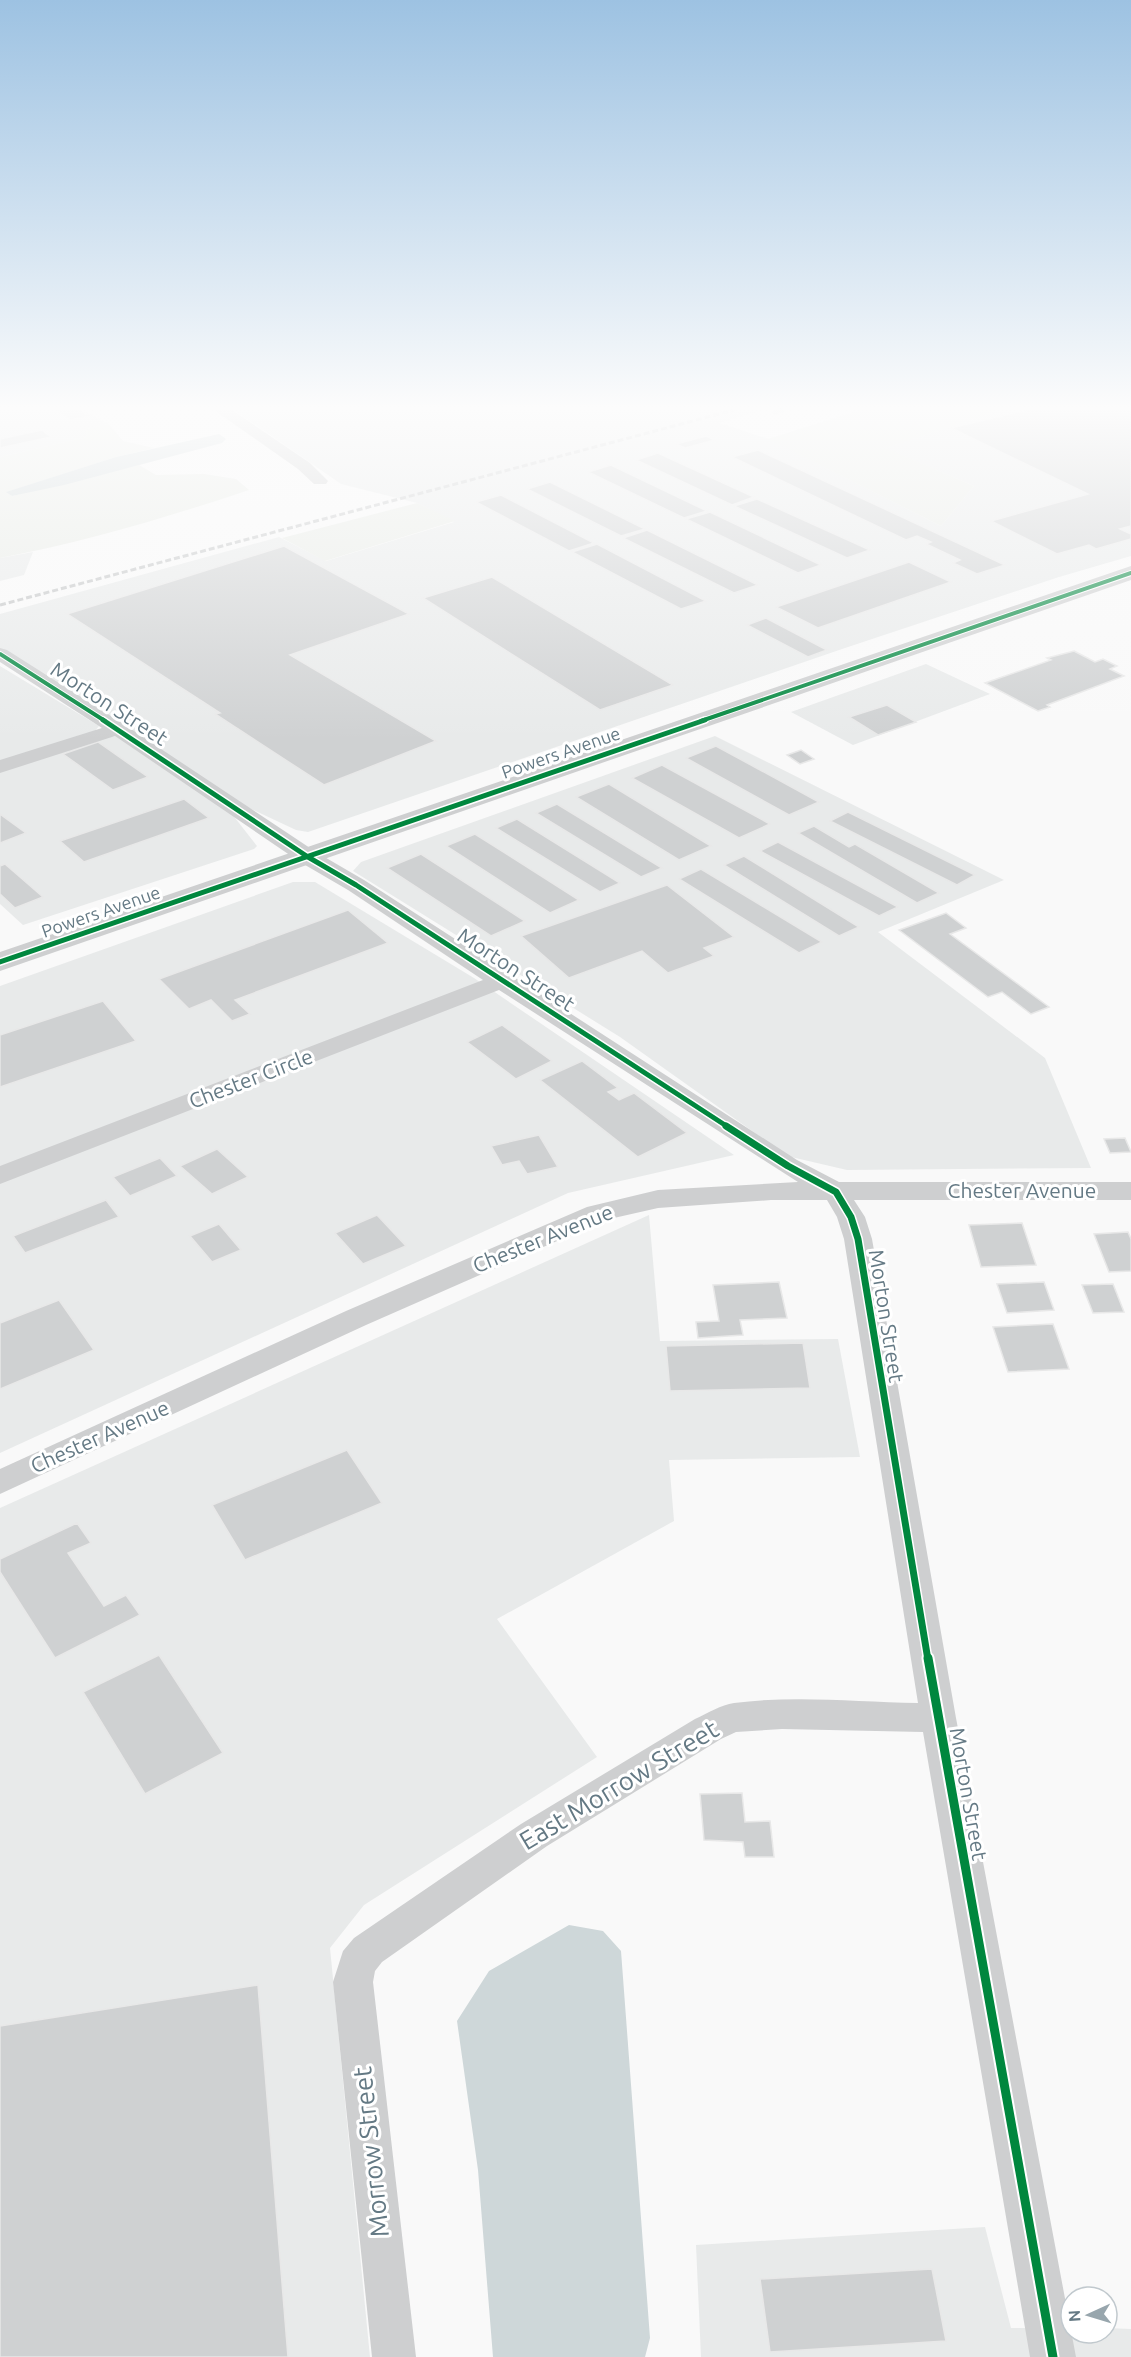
<svg xmlns="http://www.w3.org/2000/svg" width="1131" height="2357" font-family="Ubuntu,sans-serif">
<style>
.built{fill:#e8eaea}
.green{fill:#e8ebe6}
.water{fill:#ced7d9}
.lines{fill:none;stroke-linecap:round;stroke-linejoin:round}
.stream{stroke:#ced7d9;stroke-width:5}
.building{fill:#cfd1d2;stroke:#e8e8e8;stroke-width:1.5}
.minor{fill:#cecfd0;fill-rule:evenodd}
.tertiary{fill:#cecfd0;fill-rule:evenodd}
.rail{stroke:#c3c5c6;stroke-width:3;stroke-dasharray:6 3;stroke-linecap:butt}
.cycleway-far3-casing{stroke:#fff;stroke-width:6}
.cycleway-far2-casing{stroke:#fff;stroke-width:8}
.cycleway-far1-casing{stroke:#fff;stroke-width:10}
.cycleway-casing{stroke:#fff;stroke-width:13}
.cycleway-far3{stroke:#00873e;stroke-width:4}
.cycleway-far2{stroke:#00873e;stroke-width:5}
.cycleway-far1{stroke:#00873e;stroke-width:7}
.cycleway{stroke:#00873e;stroke-width:9}
.labels{text-anchor:middle;stroke-width:6;stroke-linejoin:round;paint-order:stroke}
.far-street-label{font-size:18px;fill:#647984;stroke:#fff}
.street-label{font-size:21px;fill:#647984;stroke:#fff}
.near-street-label{font-size:26px;fill:#647984;stroke:#fff}
</style>
<rect width="100%" height="100%" fill="#f9f9f9"/>
<g class="built">
<path d="M0 410H82L109 424 86 429 87 437 0 457Z"/>
<path d="M234 410H763L719 423 769 439 941 526 974 486 885 448 995 412 994 410H1131V556L1059 577 845 648 308 832 296 830 243 805 0 650V614L279 537 326 561 454 522 417 503 341 484Z"/>
<path d="M33 552 24 575 0 581V558Z"/>
<path d="M926 664 990 694 853 745 791 712Z"/>
<path d="M0 666 99 726 94 732 0 761Z"/>
<path d="M116 736 232 814 257 846 254 849 23 925 0 904V771L98 738Z"/>
<path d="M715 736 1004 880 878 932 1045 1058 1091 1168 847 1170 787 1156 620 1037 353 871 361 862Z"/>
<path d="M293 882H315L474 978 734 1155 568 1193 0 1453V986Z"/>
<path d="M649 1215 660 1341 838 1339 860 1457 669 1460 674 1521 497 1619 597 1757 364 1905 330 1948 370 2357H0V1508Z"/>
<path d="M985 2227 1011 2328H1071V2333H1107V2328L1131 2329V2357H701L696 2245Z"/>
</g>
<g class="green">
<path d="M860 410H994L995 412 886 448 974 486 941 526 768 439Z"/>
<path d="M109 424 123 441 154 448 116 457 7 492 12 496 139 465 156 475 204 474 236 479 249 490C168 517 85 542 0 558V457L87 437 86 429Z"/>
<path d="M417 503 455 521 325 561 282 538Z"/>
</g>
<g class="water">
<path d="M219 434 226 439 222 443 64 485 12 496 6 492 116 457Z"/>
<path d="M569 1925 603 1931 621 1951 650 2338 645 2357H493L478 2170 457 2021 489 1971Z"/>
</g>
<g class="lines">
<path class="stream" d="M775 412 782 410"/>
</g>
<g class="building">
<path d="M56 410H80L89 416 71 420Z"/>
<path d="M1026 410H1131V526L1120 529 1131 534V539L1096 549 1089 545 1057 554 991 521 1088 494 951 428Z"/>
<path d="M42 430 51 437 0 448V439Z"/>
<path d="M706 436 715 440 685 448 676 444Z"/>
<path d="M758 450 1005 565 977 574 953 563 960 560 926 544 931 542 917 536 906 540 732 457Z"/>
<path d="M658 453 754 497 732 505 636 460Z"/>
<path d="M611 465 707 511 684 518 588 472Z"/>
<path d="M550 482 645 529 621 536 527 489Z"/>
<path d="M501 495 594 543 569 551 476 502Z"/>
<path d="M757 499 870 550 847 558 734 506Z"/>
<path d="M710 512 821 565 798 573 686 519Z"/>
<path d="M647 530 758 585 734 593 623 538Z"/>
<path d="M597 544 706 601 681 609 572 552Z"/>
<path d="M284 546 409 614 290 655 436 741 324 785 215 714 220 713 67 614Z"/>
<path d="M909 562 951 582 818 628 776 607Z"/>
<path d="M492 577 673 685 600 710 423 598Z"/>
<path d="M766 618 827 650 808 657 747 625Z"/>
<path d="M1074 651 1095 662 1103 659 1117 666 1110 669 1124 676 1047 705 1050 707 1038 711 985 683 1051 660 1047 658Z"/>
<path d="M887 705 916 722 878 735 849 717Z"/>
<path d="M98 742 148 777 113 790 63 754Z"/>
<path d="M716 746 819 802 789 815 686 758Z"/>
<path d="M801 750 814 759 800 764 787 755Z"/>
<path d="M662 765 770 824 739 838 632 778Z"/>
<path d="M609 784 711 846 679 860 576 797Z"/>
<path d="M184 799 209 818 84 862 60 841Z"/>
<path d="M557 804 662 868 641 877 536 813Z"/>
<path d="M848 812 975 875 957 885 830 821Z"/>
<path d="M0 814 26 833 0 843Z"/>
<path d="M517 819 620 883 600 892 496 828Z"/>
<path d="M814 826 849 847 855 844 939 893 917 903 798 833Z"/>
<path d="M475 834 579 900 550 913 446 846Z"/>
<path d="M778 842 898 907 879 916 760 851Z"/>
<path d="M421 854 525 921 491 936 387 868Z"/>
<path d="M744 856 859 927 839 936 724 865Z"/>
<path d="M5 864 43 897 15 908 0 894V866Z"/>
<path d="M701 869 822 942 799 953 679 879Z"/>
<path d="M667 885 734 937 704 948 714 956 668 973 642 951 569 978 521 936Z"/>
<path d="M348 910 388 943 235 1000 250 1014 232 1021 211 1000 189 1009 159 979Z"/>
<path d="M946 913 966 928 950 934 1049 1007 1031 1014 1002 992 988 997 899 930Z"/>
<path d="M103 1001 136 1041 0 1087V1035Z"/>
<path d="M502 1025 552 1061 516 1079 467 1042Z"/>
<path d="M582 1061 618 1088 608 1092 619 1100 634 1093 687 1133 638 1157 540 1080Z"/>
<path d="M539 1135 558 1167 527 1174 519 1161 502 1165 491 1146Z"/>
<path d="M1125 1138 1131 1152 1110 1153 1104 1139Z"/>
<path d="M217 1149 248 1177 212 1194 180 1166Z"/>
<path d="M160 1158 177 1176 130 1196 113 1177Z"/>
<path d="M106 1200 119 1217 25 1253 13 1236Z"/>
<path d="M377 1215 406 1246 363 1264 335 1233Z"/>
<path d="M1022 1223 1036 1265 981 1267 969 1225Z"/>
<path d="M219 1224 241 1250 212 1262 190 1236Z"/>
<path d="M1128 1232 1131 1239V1271L1109 1272 1094 1234Z"/>
<path d="M779 1282 787 1318 740 1320 743 1335 698 1338 696 1322 719 1321 713 1285Z"/>
<path d="M1044 1282 1054 1310 1007 1313 997 1284Z"/>
<path d="M1113 1284 1124 1312 1093 1313 1082 1285Z"/>
<path d="M59 1300 94 1350 0 1389V1323Z"/>
<path d="M1053 1324 1069 1369 1008 1372 993 1327Z"/>
<path d="M803 1343 810 1388 670 1391 666 1346Z"/>
<path d="M347 1450 382 1503 245 1560 212 1505Z"/>
<path d="M77 1523 91 1543 68 1553 104 1606 126 1595 140 1615 55 1658 0 1572V1559Z"/>
<path d="M159 1655 223 1753 145 1794 83 1692Z"/>
<path d="M742 1793 745 1822 770 1821 774 1857H745L743 1842 704 1840 700 1794Z"/>
<path d="M258 1985 288 2357H0V2026Z"/>
<path d="M932 2269 946 2341 770 2352 760 2279Z"/>
</g>
<g class="lines">
<g class="minor">
<path d="M214 410H232L310 463 328 481 326 484H314L298 469Z"/>
<path d="M0 648 7 650 125 725 316 852 364 880 797 1160 839 1182H1131V1200H854L865 1217 872 1239 956 1718 1076 2357H1030L923 1732 782 1729 736 1732 721 1739 547 1846 382 1962 375 1971 373 1982 416 2357H372L333 1982 343 1951 354 1938 521 1824 695 1719C708 1713 721 1705 734 1703 794 1695 858 1702 918 1703L844 1239 837 1217 827 1200H771L658 1208 605 1220 366 1325 0 1494V1469L346 1311 587 1207 658 1190 798 1182 499 990 0 1184V1166L483 980 348 890 300 862 115 736 0 773V760L102 728 0 662Z"/>
</g>
<path class="tertiary" d="M1131 566V580L0 971V952Z"/>
<path class="rail" d="M0 605 734 410"/>
<defs>
<g id="cycleway-far3">
<path d="M0 654 105 721"/>
<path d="M701 721 1131 573"/>
</g>
<g id="cycleway-far2">
<path d="M103 720 308 857 356 885 728 1127"/>
<path d="M0 962 705 720"/>
</g>
<path id="cycleway-far1" d="M726 1126 788 1166 836 1192 851 1217 858 1239 928 1660"/>
<path id="cycleway" d="M928 1658 1053 2357"/>
</defs>
<use href="#cycleway-far3" class="cycleway-far3-casing"/>
<use href="#cycleway-far2" class="cycleway-far2-casing"/>
<use href="#cycleway-far1" class="cycleway-far1-casing"/>
<use href="#cycleway" class="cycleway-casing"/>
<use href="#cycleway-far3" class="cycleway-far3"/>
<use href="#cycleway-far2" class="cycleway-far2"/>
<use href="#cycleway-far1" class="cycleway-far1"/>
<use href="#cycleway" class="cycleway"/>
</g>
<linearGradient id="sky" x2="0" y2="1"><stop stop-color="#9dc2e2"/><stop offset="0.55" stop-color="#fcfcfc"/><stop offset="1" stop-color="#fcfcfc" stop-opacity="0"/></linearGradient>
<rect width="1131" height="740" fill="url(#sky)"/>
<g class="labels">
<g class="far-street-label">
<text transform="translate(561 753) rotate(-19)" y="6">Powers Avenue</text>
<text transform="translate(101 912) rotate(-19)" y="6">Powers Avenue</text>
</g>
<g class="street-label">
<text transform="translate(109 704) rotate(33)" y="7">Morton Street</text>
<text transform="translate(516 970) rotate(33)" y="7">Morton Street</text>
<text transform="translate(251 1079) rotate(-21)" y="7">Chester Circle</text>
<text x="1022" y="1198">Chester Avenue</text>
<text transform="translate(543 1239) rotate(-22)" y="7">Chester Avenue</text>
<text transform="translate(886 1316) rotate(81)" y="7">Morton Street</text>
<text transform="translate(100 1437) rotate(-24)" y="7">Chester Avenue</text>
<text transform="translate(968 1794) rotate(80)" y="7">Morton Street</text>
</g>
<g class="near-street-label">
<text transform="translate(619 1785) rotate(-31)" y="9">East Morrow Street</text>
<text transform="translate(371 2152) rotate(-96)" y="9">Morrow Street</text>
</g>
</g>
<g transform="translate(1089 2315) rotate(266)"><circle r="28" fill="#ffffff" stroke="#c1c9ce" stroke-width="1.5"/>
<path d="M0-4.5L10 22L0 15L-10 22Z" fill="#98a6ad"/>
<text y="-9" font-size="16" font-weight="bold" text-anchor="middle" fill="#647984">N</text>
</g>
</svg>
